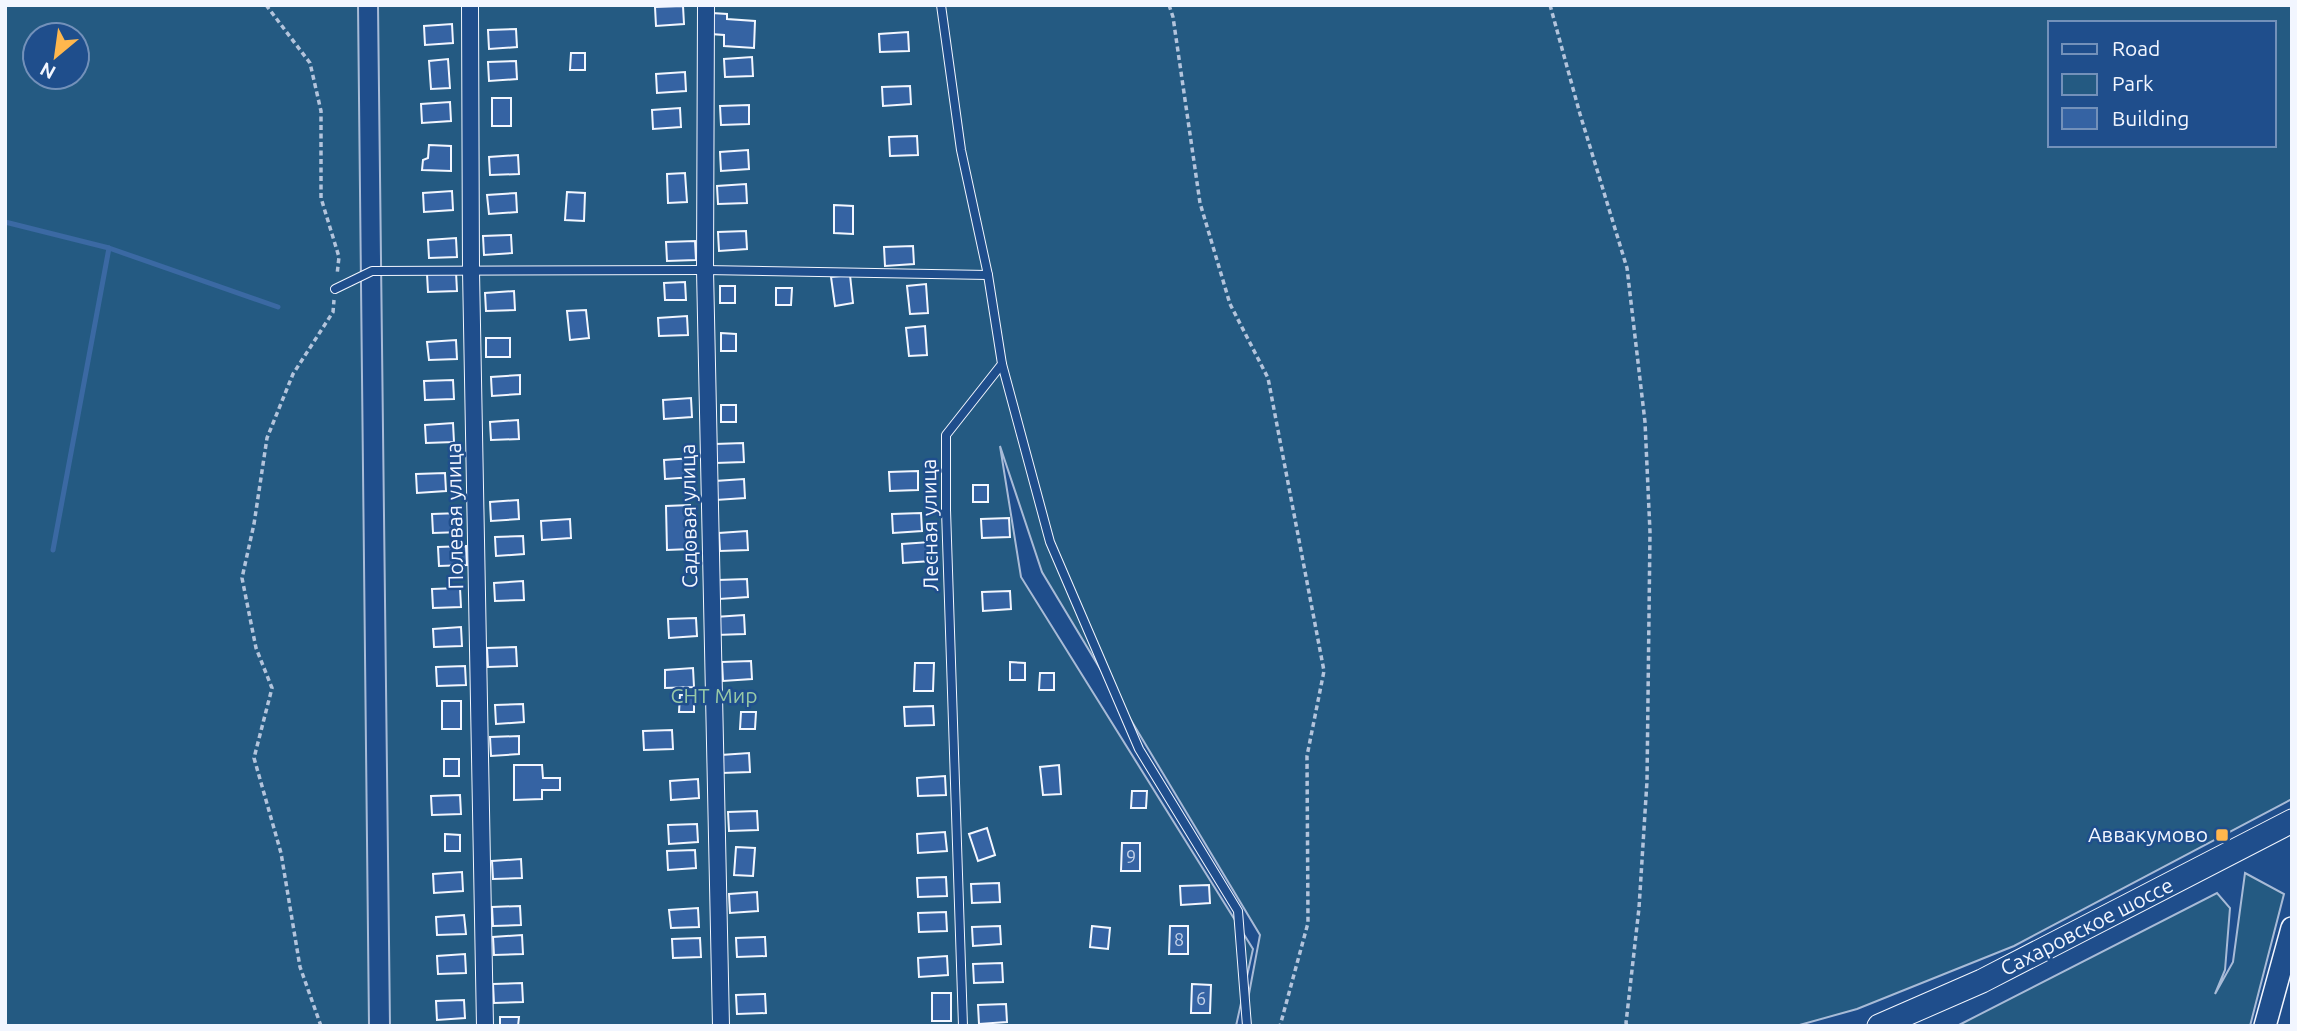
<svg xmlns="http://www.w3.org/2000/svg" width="2297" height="1031" font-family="Ubuntu,sans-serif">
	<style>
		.green { fill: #245a82; stroke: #a8bbd7; stroke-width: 2; fill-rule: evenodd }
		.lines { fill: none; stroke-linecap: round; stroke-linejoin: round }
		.stream { stroke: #3b69a3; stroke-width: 5 }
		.building { fill: #3563a3; stroke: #f2f6ff; stroke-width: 2 }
		.service-casing { stroke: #f2f6ff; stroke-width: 10 }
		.minor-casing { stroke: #f2f6ff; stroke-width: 18 }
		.tertiary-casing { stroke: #f2f6ff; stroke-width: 24 }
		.secondary-casing { stroke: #f2f6ff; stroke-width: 25 }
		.path { stroke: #b3c4dc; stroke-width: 3.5; stroke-dasharray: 5 3.5; stroke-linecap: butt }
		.service { stroke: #1f4e8c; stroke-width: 8 }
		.minor { stroke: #1f4e8c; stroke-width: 16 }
		.tertiary { stroke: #1f4e8c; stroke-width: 21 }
		.secondary { stroke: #1f4e8c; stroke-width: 23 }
		.poi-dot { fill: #ffb74d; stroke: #1f4e8c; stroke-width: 2.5 }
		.labels { text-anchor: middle; stroke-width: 5; stroke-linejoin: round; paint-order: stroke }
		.number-label { font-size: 18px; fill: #c3d1e8 }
		.street-label { font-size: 21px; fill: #f2f6ff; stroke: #1f4e8c }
		.park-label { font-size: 21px; fill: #97c8a6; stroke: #1f4e8c }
		.poi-label { font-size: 21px; fill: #f2f6ff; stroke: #1f4e8c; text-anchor: end }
	</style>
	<rect width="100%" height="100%" fill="#1f4e8c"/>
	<g class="green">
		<path d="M5,5H358L369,1026H5ZM35,35H77V77H35Z"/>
		<path d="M378,5H2292V799L2014,946L1857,1009L1796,1026H1243L1260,935L1042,572L1000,446L1021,577L1253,949L1236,1026H390ZM2050,23H2274V145H2050Z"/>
		<polygon points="2245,873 2284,894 2250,1026 1957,1026 2217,893 2230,908 2225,970 2215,994 2233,962"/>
	</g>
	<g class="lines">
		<g class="stream">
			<polyline points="5,222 109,248 278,307"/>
			<polyline points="53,550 109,248"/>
		</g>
	</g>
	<g class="building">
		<polygon points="683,6 684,24 656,26 655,7"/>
		<polygon points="712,13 727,14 727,19 755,21 754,48 724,46 724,35 711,34"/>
		<polygon points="452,24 453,43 425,45 424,26"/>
		<polygon points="516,29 517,47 489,49 488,30"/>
		<polygon points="908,32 909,51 880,52 879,34"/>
		<polygon points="571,53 585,53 585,70 570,70"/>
		<polygon points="752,57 753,76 725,77 724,59"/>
		<polygon points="448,59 450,88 431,89 429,61"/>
		<polygon points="516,61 517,79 489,81 488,62"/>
		<polygon points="685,72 686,91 657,93 656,74"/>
		<polygon points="910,86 911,104 883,106 882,87"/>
		<rect x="492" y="98" width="19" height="28"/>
		<polygon points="450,102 451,121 422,123 421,104"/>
		<polygon points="749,105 749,124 721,125 720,106"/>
		<polygon points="680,108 681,127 653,129 652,110"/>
		<polygon points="917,136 918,155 890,156 889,137"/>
		<polygon points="429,145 451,146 451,171 422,170 423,160 428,158"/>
		<polygon points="748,150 749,169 721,171 720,152"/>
		<polygon points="518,155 519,174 490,175 489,157"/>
		<polygon points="685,173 687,202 668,203 667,174"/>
		<polygon points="746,184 747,203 718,204 717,186"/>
		<polygon points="452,191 453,210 424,212 423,193"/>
		<polygon points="567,192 585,193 584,221 565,220"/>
		<polygon points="516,193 517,212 489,214 487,195"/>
		<polygon points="834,205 853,206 853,234 834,233"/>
		<polygon points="746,231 747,249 719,251 718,232"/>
		<polygon points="511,235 512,253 484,255 483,236"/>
		<polygon points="456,238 457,257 429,258 428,240"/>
		<polygon points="695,241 696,260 667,261 666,242"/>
		<polygon points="913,246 914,264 885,266 884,247"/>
		<polygon points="456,272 457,291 428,292 427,274"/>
		<polygon points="850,275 853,303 835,306 831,277"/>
		<polygon points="685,282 686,300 665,300 664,283"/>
		<polygon points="926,284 928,313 910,314 907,286"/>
		<rect x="720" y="286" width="15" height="17"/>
		<polygon points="776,288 792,288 791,305 776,305"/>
		<polygon points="514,291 515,310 486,311 485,293"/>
		<polygon points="586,310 589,338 570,340 567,311"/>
		<polygon points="687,316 688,335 659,336 658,318"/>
		<polygon points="925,326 927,355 909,356 906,328"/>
		<polygon points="721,333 736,334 736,351 721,351"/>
		<rect x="486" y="338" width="24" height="19"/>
		<polygon points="456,340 457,359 429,360 427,342"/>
		<polygon points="520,375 520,394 492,396 491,377"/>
		<polygon points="453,380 454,399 425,400 424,381"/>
		<polygon points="691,398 692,417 664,419 663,400"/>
		<rect x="721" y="405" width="15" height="17"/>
		<polygon points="518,420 519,439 491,440 490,422"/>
		<polygon points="453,423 454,442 426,443 425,425"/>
		<polygon points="743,443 744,462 716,463 715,444"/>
		<polygon points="693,458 694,477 665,479 664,460"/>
		<polygon points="918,471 918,490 890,491 889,472"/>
		<polygon points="445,473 446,491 417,493 416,474"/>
		<polygon points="744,479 745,498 716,500 715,481"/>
		<rect x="973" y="485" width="15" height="17"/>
		<polygon points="518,500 519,519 491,521 490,502"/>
		<polygon points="690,505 691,549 667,550 666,506"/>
		<polygon points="461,513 462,532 433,533 432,514"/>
		<polygon points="921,513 922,531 893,533 892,514"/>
		<polygon points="1009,518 1010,537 982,538 981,519"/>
		<polygon points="570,519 571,538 542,540 541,521"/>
		<polygon points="747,531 748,550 720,551 719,533"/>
		<polygon points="523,536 524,554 496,556 495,537"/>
		<polygon points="930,542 931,561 903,563 902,544"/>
		<polygon points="466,546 467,565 439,566 438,547"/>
		<polygon points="747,579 748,597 719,599 718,580"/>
		<polygon points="523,581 524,600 495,601 494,583"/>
		<polygon points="460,588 461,607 433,608 432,589"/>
		<polygon points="1010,591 1011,609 983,611 982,592"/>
		<polygon points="744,615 745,634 716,635 715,617"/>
		<polygon points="696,618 697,636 669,638 668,619"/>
		<polygon points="461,627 462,646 434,647 433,629"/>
		<polygon points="516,647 517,666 488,667 487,648"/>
		<polygon points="751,661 752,679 723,681 722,662"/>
		<polygon points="1010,662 1025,663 1025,680 1010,680"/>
		<polygon points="915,663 934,663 933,691 914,691"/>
		<polygon points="465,666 466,685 437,686 436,667"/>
		<polygon points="693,668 694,687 665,688 665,670"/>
		<polygon points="1040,673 1054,673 1054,690 1039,690"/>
		<polygon points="680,695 694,695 694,712 679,712"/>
		<rect x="442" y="701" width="19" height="28"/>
		<polygon points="523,704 524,722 496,724 495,705"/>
		<polygon points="933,706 934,725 905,726 904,707"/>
		<polygon points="741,712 756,712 755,729 740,729"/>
		<polygon points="672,730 673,749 644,750 643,731"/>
		<polygon points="519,736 519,754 491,756 490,737"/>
		<polygon points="749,753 750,772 722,773 721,755"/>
		<rect x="444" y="759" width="15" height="17"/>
		<polygon points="514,765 542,765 543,778 560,778 560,790 542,790 542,799 514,800"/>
		<polygon points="1059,765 1061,794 1043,795 1040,767"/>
		<polygon points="945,776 946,795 918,796 917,778"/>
		<polygon points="698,779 699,798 671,800 670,781"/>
		<polygon points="1132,791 1147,791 1146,808 1131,808"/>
		<polygon points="460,795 461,814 432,815 431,796"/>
		<polygon points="757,811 758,830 729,831 728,812"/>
		<polygon points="697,824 698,842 669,844 668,825"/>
		<polygon points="987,828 995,855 978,861 969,834"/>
		<polygon points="945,832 947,851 918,853 917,834"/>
		<polygon points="445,834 460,835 460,851 445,851"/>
		<polygon points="1122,843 1140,843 1140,871 1121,871"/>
		<polygon points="736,847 755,848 753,876 734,875"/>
		<polygon points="695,850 696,868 668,870 667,851"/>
		<polygon points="521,859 522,878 493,879 492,861"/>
		<polygon points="462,872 463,891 434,893 433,874"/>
		<polygon points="946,877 947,896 918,897 917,878"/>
		<polygon points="999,883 1000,902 972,903 971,884"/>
		<polygon points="1209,885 1210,903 1181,905 1180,886"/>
		<polygon points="757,892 758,911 730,913 729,894"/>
		<polygon points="520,906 521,925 493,926 492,907"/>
		<polygon points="698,908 699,927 671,928 669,910"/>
		<polygon points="946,912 947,931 919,932 918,913"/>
		<polygon points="464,915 466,934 437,935 436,917"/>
		<polygon points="1000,926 1001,944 973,946 972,927"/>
		<polygon points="1092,926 1110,928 1108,949 1090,947"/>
		<polygon points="1170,926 1188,926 1188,954 1169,954"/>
		<polygon points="522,935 523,954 494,955 493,937"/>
		<polygon points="765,937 766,956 737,957 736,938"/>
		<polygon points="700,938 701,957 673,958 672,939"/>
		<polygon points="465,954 466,973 438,974 437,956"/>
		<polygon points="947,956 948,975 919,977 918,958"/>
		<polygon points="1002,963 1003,982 974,983 973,964"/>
		<polygon points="522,983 523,1002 494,1003 493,984"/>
		<polygon points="1192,984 1211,985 1210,1013 1191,1013"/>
		<rect x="932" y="993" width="19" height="28"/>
		<polygon points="765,994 766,1013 737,1014 736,995"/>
		<polygon points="464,1000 465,1018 437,1020 436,1001"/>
		<polygon points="1006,1004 1007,1022 979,1024 978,1005"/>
		<polygon points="500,1017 519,1017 518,1026 500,1026"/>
	</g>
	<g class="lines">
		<g class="service-casing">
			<g id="service">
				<polyline points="941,5 961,150 988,275 1002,364 946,435 946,510 963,1026"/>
				<polyline points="335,289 372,271 705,270 988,275"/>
				<polyline points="1002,364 1050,542 1139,749 1238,911 1247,1026"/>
			</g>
		</g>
		<g class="minor-casing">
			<g id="minor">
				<polyline points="470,5 471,271 485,1026"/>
				<polyline points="706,5 705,270 721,1026"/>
			</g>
		</g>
		<g class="tertiary-casing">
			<polyline id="tertiary" points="2265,1026 2292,928"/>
		</g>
		<g class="secondary-casing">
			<polyline id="secondary" points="1879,1026 1982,981 2292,821"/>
		</g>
		<g class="path">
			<polyline points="266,5 310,63 321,111 321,198 339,257 337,275"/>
			<polyline points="1169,5 1173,17 1200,203 1230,304 1268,378 1324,671 1307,756 1308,923 1280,1026"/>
			<polyline points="1550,5 1580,114 1627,268 1645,422 1650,532 1647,781 1639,908 1626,1023 1627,1026"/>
			<polyline points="321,1026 300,967 281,853 254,758 272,688 256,648 242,578 254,524 267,438 293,374 333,312 334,300"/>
		</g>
		<use href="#service" class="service"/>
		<use href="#minor" class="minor"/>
		<use href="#tertiary" class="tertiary"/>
		<use href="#secondary" class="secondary"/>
	</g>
	<rect class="poi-dot" x="2215" y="828" width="14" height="14" rx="3.5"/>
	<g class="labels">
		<g class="number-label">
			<text x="1131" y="863">9</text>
			<text x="1179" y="946">8</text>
			<text x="1201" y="1005">6</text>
		</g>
		<g class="street-label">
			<text transform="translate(455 516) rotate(-91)" y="7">Полевая улица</text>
			<text transform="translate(689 516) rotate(-91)" y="7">Садовая улица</text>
			<text transform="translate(930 525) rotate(-91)" y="7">Лесная улица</text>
			<text transform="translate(2087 927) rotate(-27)" y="7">Сахаровское шоссе</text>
		</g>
		<g class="park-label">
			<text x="714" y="703">СНТ Мир</text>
		</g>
		<g class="poi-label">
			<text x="2208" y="842">Аввакумово</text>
		</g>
	</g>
	<rect width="2297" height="1031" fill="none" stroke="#f2f6ff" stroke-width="14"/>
	<rect x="2048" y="21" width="228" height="126" fill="#1f4e8c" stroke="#7391ba" stroke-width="2"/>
	<rect x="2062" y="44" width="35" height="10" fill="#1f4e8c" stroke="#7391ba" stroke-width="2"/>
	<text x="2112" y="56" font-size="21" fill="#f2f6ff">Road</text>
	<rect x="2062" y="74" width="35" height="21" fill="#245a82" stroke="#7391ba" stroke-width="2"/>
	<text x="2112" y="91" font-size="21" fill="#f2f6ff">Park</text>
	<rect x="2062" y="108" width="35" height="21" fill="#3563a3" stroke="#7391ba" stroke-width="2"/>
	<text x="2112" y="126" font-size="21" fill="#f2f6ff">Building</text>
	<g transform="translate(56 56) rotate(209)"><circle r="33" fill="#1f4e8c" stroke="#7391ba" stroke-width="2"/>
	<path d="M0-5L12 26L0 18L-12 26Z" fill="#ffb74d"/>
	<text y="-10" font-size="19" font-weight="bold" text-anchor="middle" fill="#f2f6ff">N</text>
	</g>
</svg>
